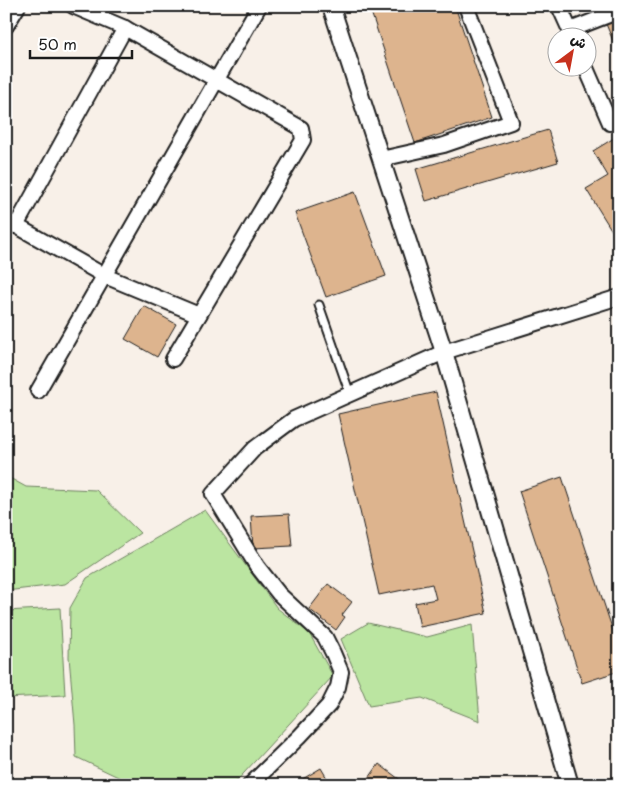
<svg xmlns="http://www.w3.org/2000/svg" width="625" height="791" font-family="'Playpen Sans','Playpen Sans Arabic',sans-serif">
	<style>
		.green { fill: #bbe5a1; stroke: #6c805e }
		.building { fill: #ddb48e; stroke: #1c1c1c }
		.lines { fill: none; stroke-linecap: round; stroke-linejoin: round }
		.service-casing { stroke: #1c1c1c; stroke-width: 11 }
		.minor-casing { stroke: #1c1c1c; stroke-width: 18 }
		.tertiary-casing { stroke: #1c1c1c; stroke-width: 20 }
		.service { stroke: #fff; stroke-width: 7 }
		.minor { stroke: #fff; stroke-width: 14 }
		.tertiary { stroke: #fff; stroke-width: 16 }
	</style>
	<rect width="100%" height="100%" fill="#f8f0e8"/>
	<filter id="ink" filterUnits="userSpaceOnUse"><feTurbulence type="fractalNoise" baseFrequency=".02" numOctaves="2"/><feDisplacementMap in="SourceGraphic" scale="10" xChannelSelector="R" yChannelSelector="G"/><feConvolveMatrix kernelMatrix="1 2 1 2 8 2 1 2 1" color-interpolation-filters="sRGB"/></filter>
	<g filter="url(#ink)">
		<g class="green">
			<polygon points="6,476 26,487 96,490 140,533 65,584 6,591"/>
			<polygon points="205,510 277,608 309,633 333,676 233,785 135,785 76,757 75,725 69,657 70,608 87,578"/>
			<polygon points="60,608 65,695 6,698 6,611"/>
			<polygon points="368,623 427,637 472,625 480,721 422,698 369,706 341,639"/>
		</g>
		<g class="building">
			<polygon points="369,6 455,6 492,117 415,143"/>
			<polygon points="590,6 605,6 593,12"/>
			<polygon points="619,19 619,47 616,48 606,24"/>
			<polygon points="548,130 558,162 426,201 416,169"/>
			<polygon points="619,135 619,242 586,189 608,176 593,151"/>
			<polygon points="355,192 386,276 326,297 295,213"/>
			<polygon points="144,306 176,324 157,357 125,339"/>
			<polygon points="436,392 486,613 420,627 415,603 436,599 432,584 379,595 338,414"/>
			<polygon points="562,477 619,649 619,671 582,683 519,491"/>
			<polygon points="289,514 292,546 253,548 251,516"/>
			<polygon points="328,584 352,602 342,615 345,617 336,630 309,609"/>
			<polygon points="379,764 407,785 364,785"/>
			<polygon points="321,768 331,785 304,785 301,780"/>
		</g>
		<g class="lines">
			<g class="service-casing">
				<polyline id="service" points="319,305 350,394"/>
			</g>
			<g class="minor-casing">
				<g id="minor">
					<polyline points="73,6 125,28 301,128 303,140 173,359"/>
					<polyline points="559,6 573,37"/>
					<polyline points="6,26 18,6"/>
					<polyline points="570,30 619,11"/>
					<polyline points="586,68 610,123 619,120"/>
					<polyline points="381,159 444,145 511,122 466,6"/>
					<polyline points="6,220 105,276 199,315"/>
					<polyline points="16,226 125,28"/>
					<polyline points="38,391 259,6"/>
					<polyline points="250,785 300,736 329,705 338,687 341,672 333,653 325,637 279,594 257,566 213,494 255,448 294,419 444,352 619,297"/>
				</g>
			</g>
			<g class="tertiary-casing">
				<polyline id="tertiary" points="331,6 444,352 570,785"/>
			</g>
			<use href="#service" class="service"/>
			<use href="#minor" class="minor"/>
			<use href="#tertiary" class="tertiary"/>
		</g>
	</g>
	<rect width="625" height="791" fill="none" stroke="#fff" stroke-width="25"/>
	<rect x="12" y="12" width="600" height="766" fill="none" stroke="#1c1c1c" stroke-width="2" filter="url(#ink)"/>
	<g transform="translate(572 52) rotate(32)"><circle r="24" fill="#ffffff" stroke="#a4a4a4"/>
	<path d="M0-4L9 19L0 12L-9 19Z" fill="#c8321e"/>
	<text y="-8" font-size="14" font-weight="bold" text-anchor="middle" fill="#1c1c1c">ش</text>
	</g>
	<path d="M30 50v8h102v-8" fill="none" stroke="#1c1c1c" stroke-width="2.5"/>
	<text x="38" y="50" font-size="15" fill="#1c1c1c" stroke="#ffffff" stroke-width="4" paint-order="stroke">50 m</text>
</svg>
